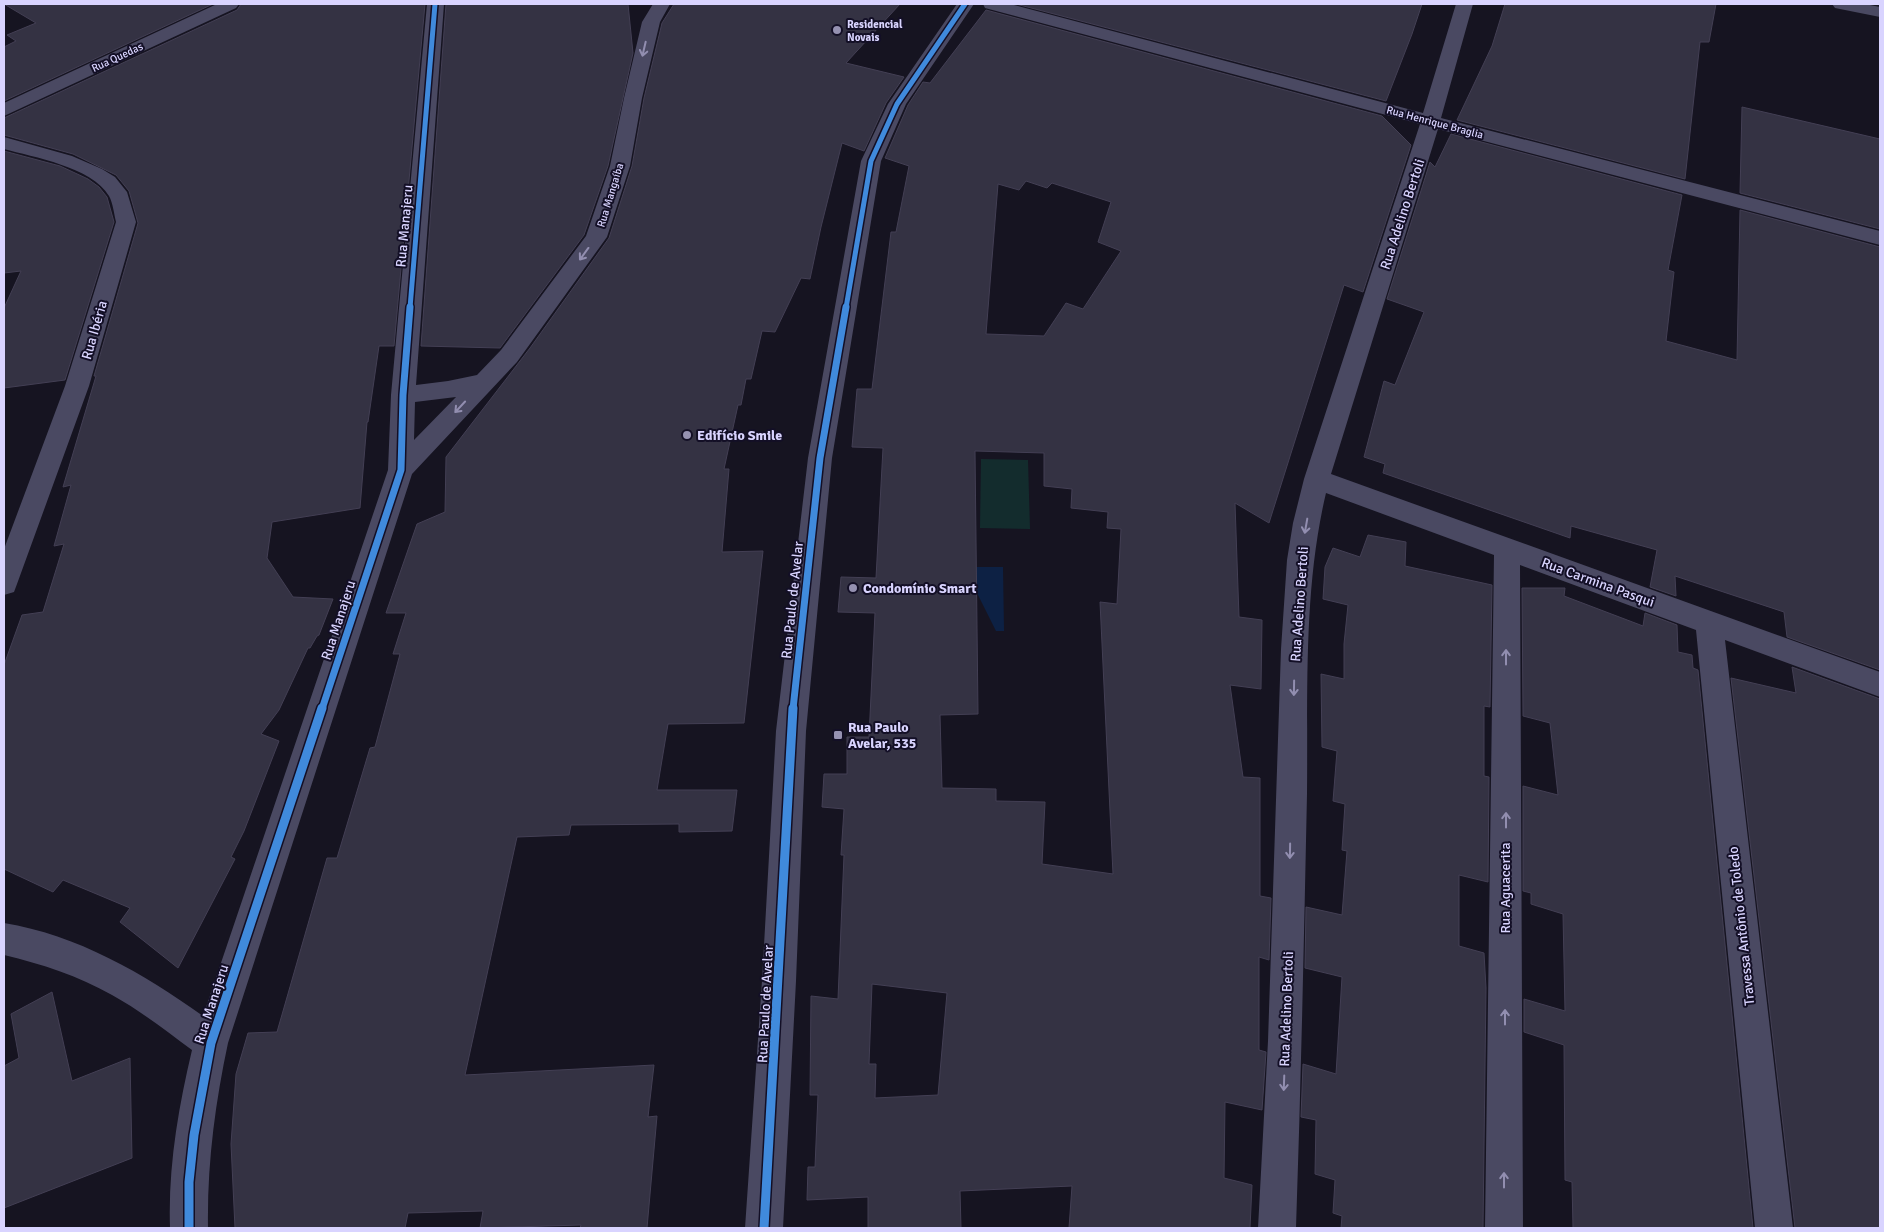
<svg xmlns="http://www.w3.org/2000/svg" width="1884" height="1232" font-family="Signika,sans-serif">
	<style>
		.green { fill: #132c2d }
		.water { fill: #0d2144 }
		.building { fill: #343243; stroke: #433f54; fill-rule: evenodd }
		.lines { fill: none; stroke-linecap: round; stroke-linejoin: round }
		.minor { fill: #4a4962; fill-rule: evenodd }
		.tertiary { fill: #4a4962; fill-rule: evenodd }
		.cycleway-far2-casing { stroke: #130f26; stroke-width: 8 }
		.cycleway-far1-casing { stroke: #130f26; stroke-width: 10 }
		.cycleway-casing { stroke: #130f26; stroke-width: 12 }
		.cycleway-far2 { stroke: #408adc; stroke-width: 5 }
		.cycleway-far1 { stroke: #408adc; stroke-width: 7 }
		.cycleway { stroke: #408adc; stroke-width: 9 }
		.oneway { stroke: #928eb0 }
		.poi-dot { fill: #9591b1; stroke: #130f26; stroke-width: 2 }
		.labels { text-anchor: middle; stroke-width: 4; stroke-linejoin: round; paint-order: stroke }
		.far-poi-label { font-size: 11px; font-weight: bold; fill: #d9d4ff; stroke: #130f26; text-anchor: start }
		.far-street-label { font-size: 11px; fill: #d9d4ff; stroke: #130f26 }
		.street-label { font-size: 14px; fill: #d9d4ff; stroke: #130f26 }
		.poi-label { font-size: 14px; font-weight: bold; fill: #d9d4ff; stroke: #130f26; text-anchor: start }
	</style>
	<rect width="100%" height="100%" fill="#161421"/>
	<polygon class="green" points="981,459 1028,460 1030,529 980,528"/>
	<polygon class="water" points="976,567 1003,567 1004,631 996,631 975,589"/>
	<g class="building">
		<polygon points="4,4 213,4 4,101 4,47 16,41 7,35 36,23"/>
		<polygon points="241,4 425,4 394,346 379,346 368,422 367,422 360,508 272,522 267,558 293,597 333,599 319,635 317,636 310,648 308,648 279,710 261,734 279,741 244,831 231,857 235,859 178,968 120,922 130,908 63,880 53,892 4,869 4,665 22,615 43,612 64,544 54,546 71,485 63,487 96,376 94,376 138,223 129,191 116,175 73,154 4,135 4,118 237,10"/>
		<polygon points="446,4 628,4 633,53 608,166 584,235 500,348 421,346"/>
		<polygon points="674,4 900,4 846,63 904,77 886,103 864,151 842,143 821,227 810,279 801,278 775,332 762,331 751,379 746,379 741,405 738,405 724,469 729,469 722,552 763,551 744,723 668,724 657,790 737,790 732,831 679,832 679,824 571,825 569,835 517,837 465,1075 654,1065 648,1117 657,1116 647,1228 580,1228 581,1225 480,1228 483,1211 408,1213 405,1228 235,1228 231,1144 236,1074 248,1033 277,1032 327,858 337,858 370,748 375,747 400,654 393,654 406,613 386,613 417,524 445,512 446,457 530,348 609,238 632,166 644,98 662,23"/>
		<polygon points="1016,4 1422,4 1412,34 1386,101"/>
		<polygon points="1505,4 1716,4 1709,42 1700,42 1685,179 1457,120 1492,46"/>
		<path d="M986,10L1382,116L1411,145L1363,292L1344,285L1269,523L1235,503L1239,617L1262,620L1261,689L1230,685L1243,777L1260,778V896L1271,898L1269,960L1259,957V1050L1266,1052L1262,1110L1225,1102L1224,1178L1252,1185L1250,1228H1069L1072,1186L960,1191L961,1228H868V1197L807,1200L808,1167H815L818,1095H810L811,996L838,999L844,855H841L844,809L822,807L824,774H847V737H869L875,613L838,612L841,577L876,578L883,448L852,447L857,389H872L891,232H896L909,166L885,158L908,105L923,82L930,83ZM1026,181L1047,188L1052,183L1111,202L1098,242L1121,251L1083,309L1066,303L1044,336L986,334L998,184L1019,190ZM975,451L1044,453V486L1072,489L1071,508L1108,512L1107,528L1121,529L1117,604L1100,602L1113,874L1042,864L1045,802L996,801V789L942,788L940,715L978,714ZM872,984L947,993L938,1095L875,1098L876,1064H869Z"/>
		<polygon points="1742,107 1880,139 1880,229 1740,193"/>
		<polygon points="1451,134 1682,195 1668,270 1674,272 1666,341 1737,360 1740,210 1880,247 1880,670 1787,637 1784,612 1675,576 1676,596 1650,587 1657,550 1571,526 1570,538 1383,473 1385,464 1364,457 1384,381 1395,385 1424,312 1387,299 1430,162 1435,167"/>
		<polygon points="4,151 60,166 88,179 99,187 107,197 114,222 65,380 4,388 4,308 21,271 4,273"/>
		<polygon points="1368,535 1406,542 1405,566 1492,585 1490,707 1484,706 1484,776 1489,777 1488,882 1459,875 1459,946 1484,953 1486,988 1483,1228 1341,1228 1342,1216 1333,1213 1335,1180 1315,1174 1316,1120 1301,1117 1303,1064 1336,1074 1342,977 1305,968 1306,907 1342,915 1347,851 1342,850 1345,804 1333,801 1337,751 1322,747 1321,674 1344,679 1344,644 1348,605 1323,599 1325,567 1333,548 1360,557"/>
		<polygon points="1522,588 1565,588 1564,596 1643,626 1645,613 1677,625 1678,652 1692,655 1693,668 1698,670 1753,1228 1573,1228 1572,1182 1565,1180 1564,1045 1524,1032 1524,999 1565,1011 1563,914 1531,904 1531,893 1523,891 1523,786 1558,795 1550,723 1523,716"/>
		<polygon points="1792,667 1880,699 1880,1228 1795,1228 1731,678 1796,693"/>
		<polygon points="52,992 72,1081 130,1058 132,1158 4,1208 4,1066 19,1058 11,1014"/>
	</g>
	<g class="lines">
		<g class="minor">
			<polygon points="217,4 239,4 236,8 4,116 4,103"/>
			<path d="M427,4H444L416,385L448,381L477,375L501,350L586,236L610,166L624,98L642,22L653,4H670L660,22L642,98L630,166L607,237L517,362L412,474L228,1043C215,1104 207,1165 208,1228H170C168,1168 178,1109 192,1050C166,1031 141,1011 112,995C78,976 42,964 4,955V923C77,935 143,973 203,1016L388,470L391,395ZM456,397L414,440L415,402Z"/>
			<path d="M983,4H1010L1423,113L1456,4H1473L1441,118L1880,231V245L1438,129L1331,474L1880,672V697L1725,640L1793,1228H1755L1696,630L1520,565L1523,1228H1485L1494,555L1326,493C1303,590 1308,694 1307,794C1304,938 1301,1083 1296,1228H1258L1268,1041L1281,649L1287,560L1293,523L1304,479L1420,124L985,8Z"/>
			<polygon points="1832,4 1865,4 1880,7 1880,17 1835,8"/>
			<path d="M4,137L72,156L102,169L115,177L127,192L136,222L89,386L17,584L14,592L4,595V549L65,386L116,222C114,214 113,203 109,196C92,167 33,157 4,149Z"/>
		</g>
		<polygon class="tertiary" points="957,4 974,4 906,104 881,161 832,458 806,731 796,981 783,1228 745,1228 762,981 776,731 808,458 861,161 888,104"/>
		<g class="cycleway-far2-casing">
			<g id="cycleway-far2">
				<polyline points="410,308 435,4"/>
				<polyline points="846,308 871,161 897,104 965,4"/>
			</g>
		</g>
		<g class="cycleway-far1-casing">
			<g id="cycleway-far1">
				<polyline points="322,709 401,470 403,395 410,307"/>
				<polyline points="793,709 820,458 846,307"/>
			</g>
		</g>
		<g class="cycleway-casing">
			<g id="cycleway">
				<polyline points="189,1228 189,1182 194,1135 211,1043 322,708"/>
				<polyline points="764,1228 793,708"/>
			</g>
		</g>
		<use href="#cycleway-far2" class="cycleway-far2"/>
		<use href="#cycleway-far1" class="cycleway-far1"/>
		<use href="#cycleway" class="cycleway"/>
	</g>
	<defs><path id="oneway-shaft" d="M-6 0H5M1.5-3L5.5 0L1.5 3" fill="none" stroke-width="1.6" stroke-linecap="round" stroke-linejoin="round" transform="scale(1.25)"/></defs>
	<g class="oneway">
		<use href="#oneway-shaft" transform="translate(644 49) rotate(103)"/>
		<use href="#oneway-shaft" transform="translate(584 254) rotate(126)"/>
		<use href="#oneway-shaft" transform="translate(460 407) rotate(133)"/>
		<use href="#oneway-shaft" transform="translate(1306 526) rotate(100)"/>
		<use href="#oneway-shaft" transform="translate(1506 657) rotate(-90)"/>
		<use href="#oneway-shaft" transform="translate(1294 688) rotate(91)"/>
		<use href="#oneway-shaft" transform="translate(1506 820) rotate(-90)"/>
		<use href="#oneway-shaft" transform="translate(1290 851) rotate(91)"/>
		<use href="#oneway-shaft" transform="translate(1505 1017) rotate(-90)"/>
		<use href="#oneway-shaft" transform="translate(1284 1083) rotate(92)"/>
		<use href="#oneway-shaft" transform="translate(1504 1180) rotate(-90)"/>
	</g>
	<g class="poi-dot">
		<circle cx="837" cy="30" r="5"/>
		<circle cx="687" cy="435" r="5"/>
		<circle cx="853" cy="588" r="5"/>
		<rect x="833" y="730" width="10" height="10" rx="2.5"/>
	</g>
	<g class="labels">
		<g class="far-poi-label">
			<text x="847" y="28">Residencial<tspan x="847" dy="13">Novais</tspan></text>
		</g>
		<g class="far-street-label">
			<text transform="translate(117 57) rotate(-25)" y="4">Rua Quedas</text>
			<text transform="translate(1435 122) rotate(15)" y="4">Rua Henrique Braglia</text>
			<text transform="translate(610 195) rotate(-73)" y="4">Rua Mangaíba</text>
		</g>
		<g class="street-label">
			<text transform="translate(1402 214) rotate(-72)" y="5">Rua Adelino Bertoli</text>
			<text transform="translate(404 226) rotate(-85)" y="5">Rua Manajeru</text>
			<text transform="translate(94 330) rotate(-74)" y="5">Rua Ibéria</text>
			<text transform="translate(1598 582) rotate(20)" y="5">Rua Carmina Pasqui</text>
			<text transform="translate(792 600) rotate(-84)" y="5">Rua Paulo de Avelar</text>
			<text transform="translate(1299 604) rotate(-86)" y="5">Rua Adelino Bertoli</text>
			<text transform="translate(338 620) rotate(-72)" y="5">Rua Manajeru</text>
			<text transform="translate(1505 888) rotate(-90)" y="5">Rua Aguacerita</text>
			<text transform="translate(1741 926) rotate(-96)" y="5">Travessa Antônio de Toledo</text>
			<text transform="translate(211 1004) rotate(-72)" y="5">Rua Manajeru</text>
			<text transform="translate(765 1004) rotate(-87)" y="5">Rua Paulo de Avelar</text>
			<text transform="translate(1286 1009) rotate(-88)" y="5">Rua Adelino Bertoli</text>
		</g>
		<g class="poi-label">
			<text x="697" y="440">Edifício Smile</text>
			<text x="863" y="593">Condomínio Smart</text>
			<text x="848" y="732">Rua Paulo<tspan x="848" dy="16">Avelar, 535</tspan></text>
		</g>
	</g>
	<rect width="1884" height="1232" fill="none" stroke="#d9d4ff" stroke-width="10"/>
</svg>
